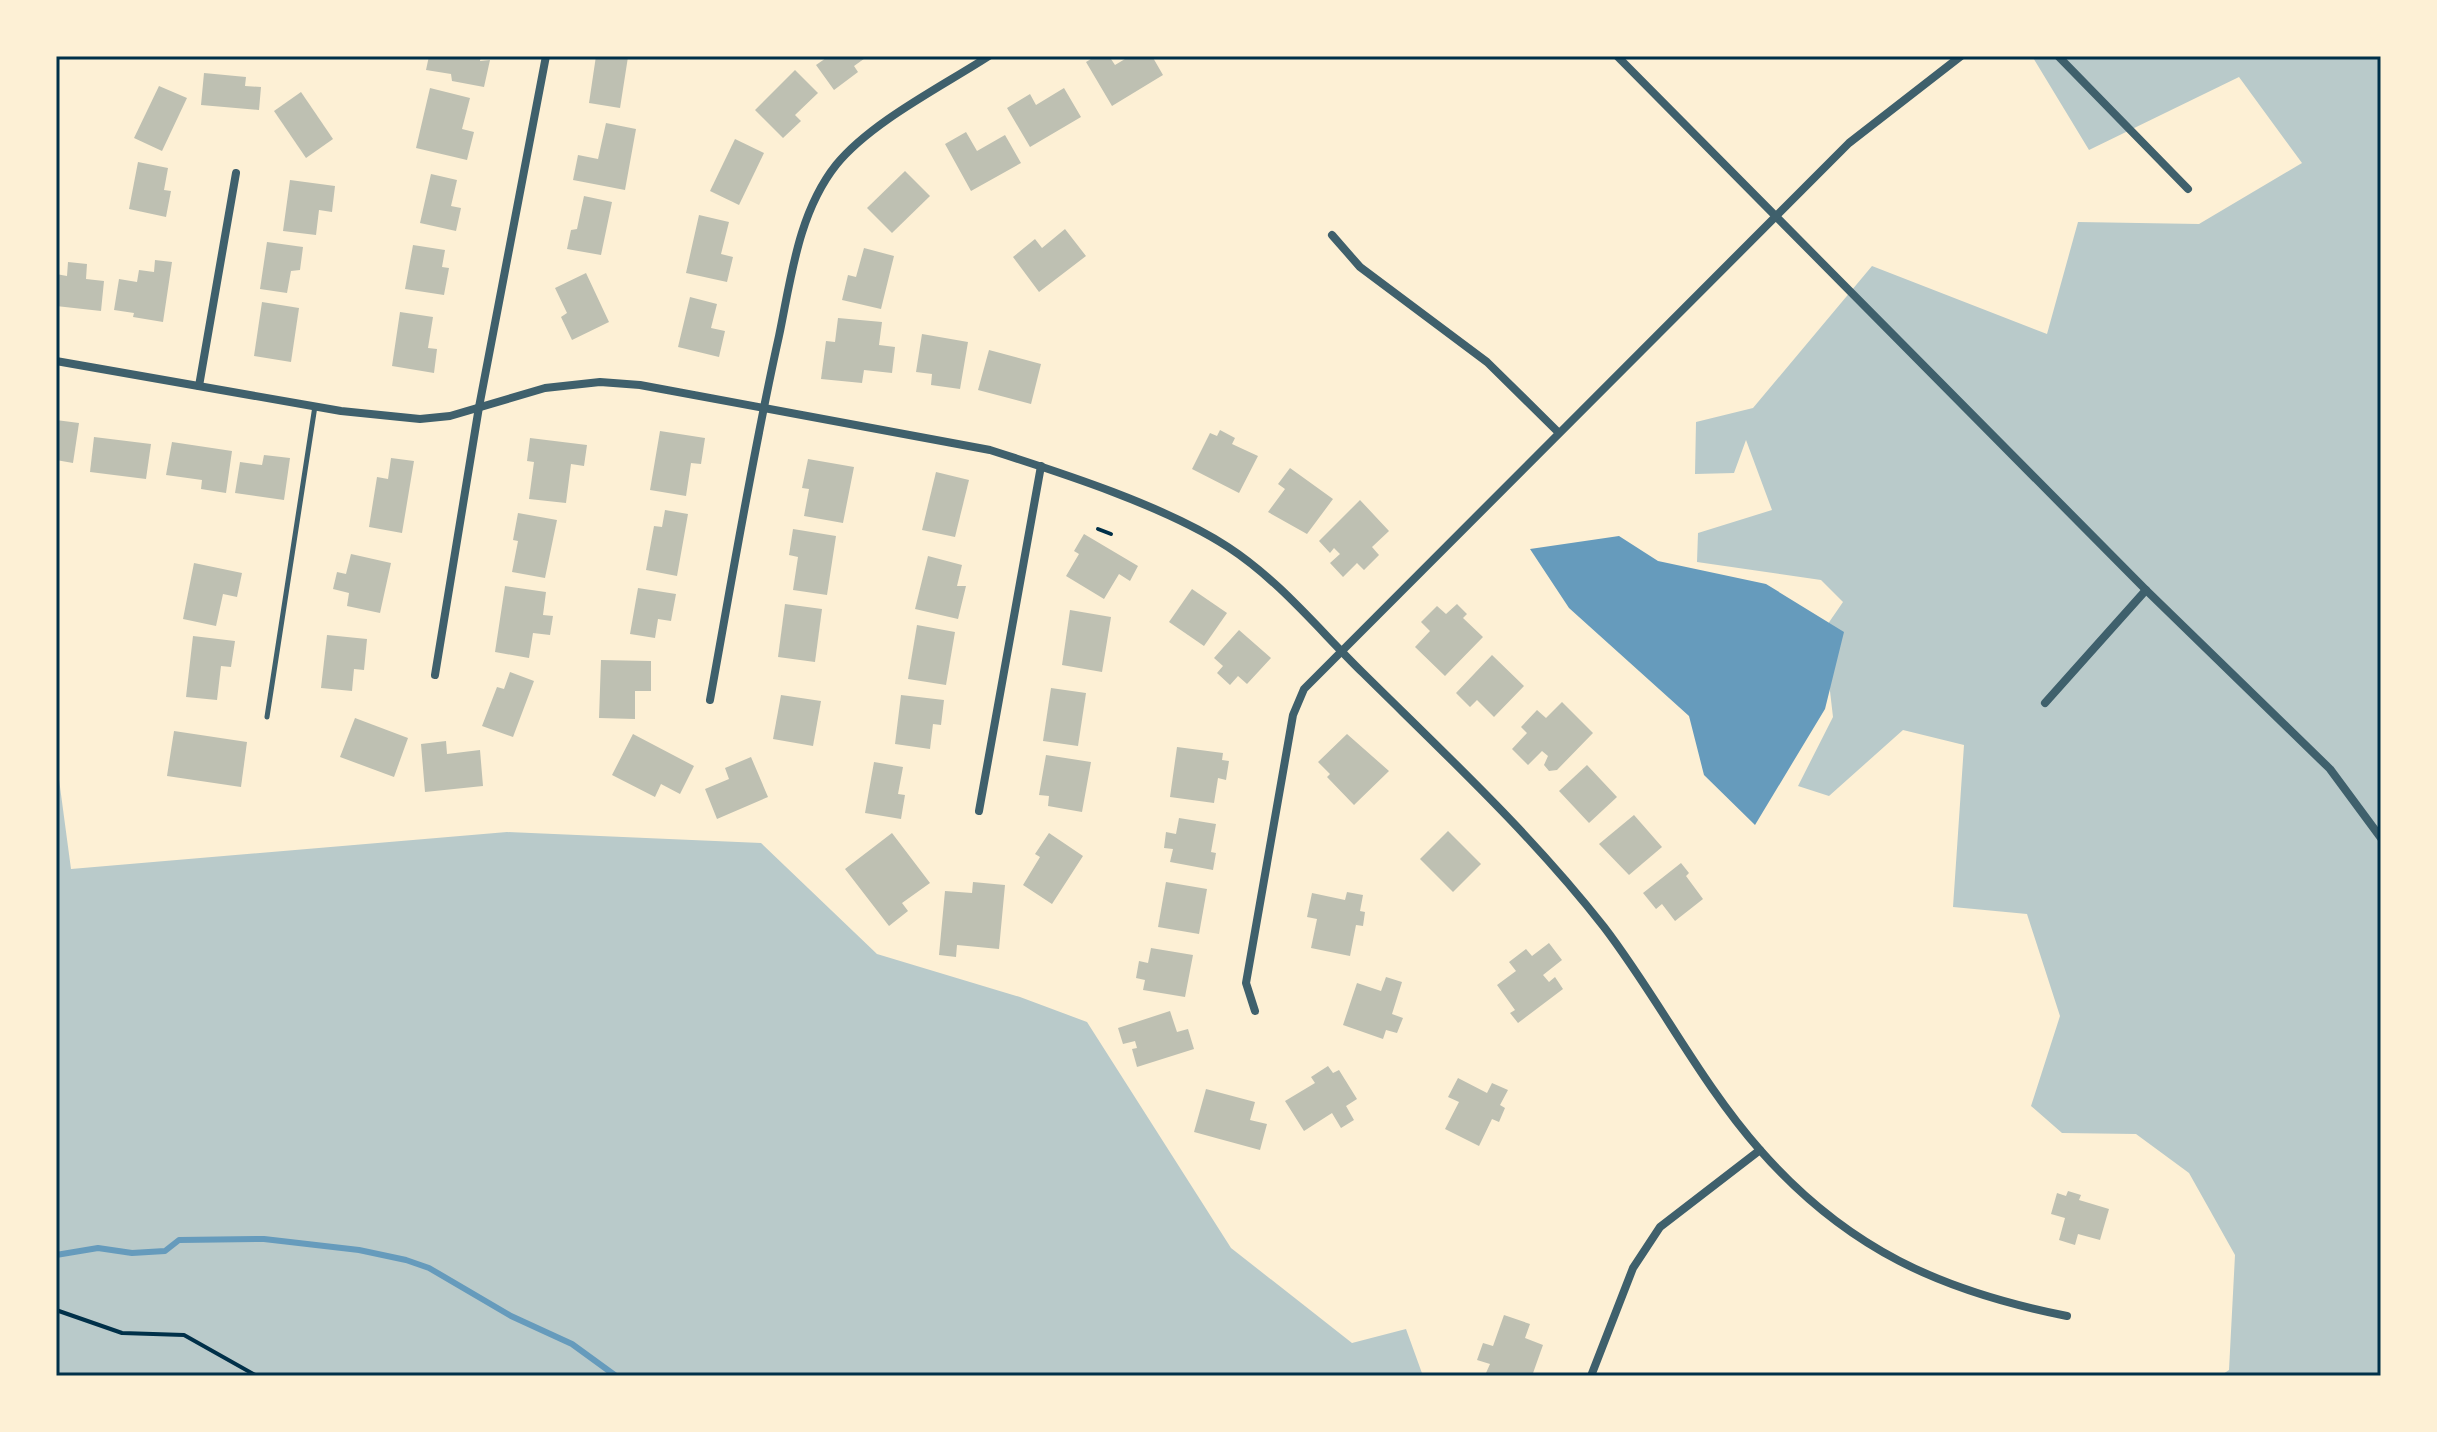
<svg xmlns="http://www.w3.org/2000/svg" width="2437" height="1432" font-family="'Sofia Sans Condensed',sans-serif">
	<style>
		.green { fill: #b9caca }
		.water { fill: #669bbc }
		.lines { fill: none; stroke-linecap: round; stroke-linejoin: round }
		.stream { stroke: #669bbc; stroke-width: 6 }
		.building { fill: #bec0b2 }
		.path { stroke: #003049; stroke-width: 4 }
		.service { stroke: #3f606c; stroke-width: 5 }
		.minor { stroke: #3f606c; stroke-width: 8 }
		.neatline { fill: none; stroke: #003049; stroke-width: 3 }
	</style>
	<rect width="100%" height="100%" fill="#fdf0d5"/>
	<g class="green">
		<polygon points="2032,56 2381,56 2381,1376 2220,1376 2229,1370 2235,1255 2189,1173 2136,1134 2062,1133 2031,1106 2060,1016 2027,914 1953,907 1964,745 1903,730 1829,796 1798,786 1833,717 1823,631 1843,602 1821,580 1697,562 1698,533 1772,510 1746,440 1734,473 1695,474 1696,422 1753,408 1872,266 2047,334 2078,222 2199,224 2302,163 2239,77 2089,150"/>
		<polygon points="56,757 71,869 507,832 761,843 877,954 1020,997 1087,1022 1231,1248 1352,1343 1406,1329 1423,1376 56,1376"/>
	</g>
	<polygon class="water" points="1619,536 1658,561 1766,584 1844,632 1825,709 1755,825 1704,775 1689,716 1569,608 1530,549"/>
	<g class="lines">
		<polyline class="stream" points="56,1255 98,1248 132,1253 165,1251 179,1240 264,1239 359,1250 406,1260 429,1268 511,1316 572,1344 616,1376"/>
	</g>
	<g class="building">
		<polygon points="429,56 481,56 480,61 490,60 484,87 452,81 451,74 426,70"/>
		<polygon points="596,56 628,57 620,108 589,103"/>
		<polygon points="829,56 868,56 854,66 858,72 834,90 816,65"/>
		<polygon points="1096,56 1109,56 1115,65 1130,56 1152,56 1163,75 1112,106 1086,62"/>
		<polygon points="795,70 818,93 795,115 801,121 783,138 755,110"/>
		<polygon points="204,73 246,77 245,86 261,87 259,110 201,105"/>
		<polygon points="159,86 187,98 162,151 134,138"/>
		<polygon points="430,88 470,98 462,129 474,132 467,160 416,148"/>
		<polygon points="1064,88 1081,117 1030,147 1007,108 1030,94 1036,105"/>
		<polygon points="301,92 333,139 306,158 274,111"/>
		<polygon points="606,123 636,129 625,190 573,180 578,155 598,159"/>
		<polygon points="966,132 977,151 1005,135 1021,163 971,191 945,144"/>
		<polygon points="735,139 764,153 739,205 710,191"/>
		<polygon points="138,162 168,168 164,190 171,191 166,217 129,209"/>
		<polygon points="905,171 930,196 892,233 867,208"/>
		<polygon points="431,174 457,180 451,206 461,208 456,231 420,223"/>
		<polygon points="290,180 335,186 332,212 319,210 316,235 283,231"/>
		<polygon points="584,196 612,202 601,255 567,249 571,230 577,229"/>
		<polygon points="699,215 729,222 721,254 733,257 727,282 686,273"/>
		<polygon points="1065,229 1086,256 1039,292 1013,257 1035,239 1042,248"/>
		<polygon points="267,242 303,247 300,270 291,271 287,293 260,289"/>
		<polygon points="413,245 445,250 442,267 449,268 444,295 405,289"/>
		<polygon points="864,248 894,256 881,309 842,300 848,275 856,277"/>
		<polygon points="155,260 172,262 163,322 133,317 134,313 114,310 119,279 137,282 139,270 154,272"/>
		<polygon points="68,262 87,264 86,279 104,281 101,311 56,306 56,274 67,276"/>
		<polygon points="586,273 609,322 572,340 561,317 567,313 555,288"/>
		<polygon points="690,297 717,304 711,328 725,331 719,357 678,347"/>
		<polygon points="262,302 299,308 291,362 254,356"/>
		<polygon points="400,312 433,317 428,348 437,349 434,373 392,366"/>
		<polygon points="838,318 882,322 879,345 895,347 892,373 864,370 862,383 821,379 826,341 835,342"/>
		<polygon points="922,334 968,342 960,389 931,385 932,374 916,372"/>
		<polygon points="989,350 1041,364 1031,404 978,390"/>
		<polygon points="56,420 79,423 73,463 56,460"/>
		<polygon points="1220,430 1235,438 1232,444 1258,456 1239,493 1192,469 1210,433 1217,436"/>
		<polygon points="660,431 705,438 701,464 691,463 686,496 650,490"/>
		<polygon points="94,437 151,444 146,479 90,472"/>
		<polygon points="530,438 587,445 584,466 571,464 566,503 529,499 534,462 527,461"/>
		<polygon points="172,442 232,451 226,493 201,489 202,480 166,475"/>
		<polygon points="264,455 290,458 284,500 235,493 240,462 262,465"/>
		<polygon points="391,458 414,461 402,533 369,527 377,477 388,479"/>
		<polygon points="808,459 854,467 843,523 804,516 809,489 802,488"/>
		<polygon points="1290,468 1333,499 1307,534 1268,512 1285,489 1278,484"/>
		<polygon points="936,472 969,480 955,537 922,530"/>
		<polygon points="1360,500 1389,531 1372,547 1379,555 1364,570 1357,563 1343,577 1330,563 1340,554 1334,548 1330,553 1319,541"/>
		<polygon points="665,510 688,514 677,576 646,570 654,526 662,527"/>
		<polygon points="518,513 557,520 545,578 512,572 518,541 513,540"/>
		<polygon points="793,529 836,536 827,595 793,590 798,557 789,555"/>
		<polygon points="1084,534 1138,566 1130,581 1119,574 1104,599 1066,576 1079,554 1074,551"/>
		<polygon points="351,554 391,563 380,613 347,606 349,593 333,589 337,572 346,574"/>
		<polygon points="928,556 962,565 957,586 966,586 958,619 915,609"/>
		<polygon points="194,563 242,573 237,597 223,594 216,626 183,619"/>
		<polygon points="505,586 546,592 543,615 553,616 550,635 533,633 529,658 495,652"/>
		<polygon points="638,588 676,594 671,621 658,619 655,638 630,634"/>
		<polygon points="1192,589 1227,613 1204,646 1169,622"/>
		<polygon points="785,604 822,609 815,662 778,657"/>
		<polygon points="1457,604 1467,614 1463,618 1483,637 1445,676 1415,647 1430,631 1421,622 1437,606 1446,614"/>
		<polygon points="1070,610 1111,617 1102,672 1062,665"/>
		<polygon points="917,625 955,632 946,685 908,679"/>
		<polygon points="1239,630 1271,658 1247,684 1238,676 1230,685 1217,673 1223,666 1214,658"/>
		<polygon points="327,635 367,639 364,670 354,669 352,691 321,688"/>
		<polygon points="193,636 235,641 231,667 221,666 217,700 186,697"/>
		<polygon points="1492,655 1524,686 1494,717 1477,700 1470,707 1456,693"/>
		<polygon points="601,660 651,661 651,691 635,691 635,719 599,718"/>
		<polygon points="510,672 534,681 513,737 482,726 497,687 504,689"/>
		<polygon points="1051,688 1086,693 1078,746 1043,741"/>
		<polygon points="781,695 821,701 813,746 773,739"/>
		<polygon points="901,695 944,700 941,725 933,724 930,749 895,744"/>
		<polygon points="1562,702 1593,733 1557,770 1549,771 1544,765 1548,756 1542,751 1528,765 1512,749 1527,733 1521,727 1537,710 1546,718"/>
		<polygon points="355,718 408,738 394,777 340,757"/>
		<polygon points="174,731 247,742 241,787 167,776"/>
		<polygon points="633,734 694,766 680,794 661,784 655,797 612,775"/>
		<polygon points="1347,734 1389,771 1354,805 1327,777 1330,774 1318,762"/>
		<polygon points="446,741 447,754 480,750 483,786 425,792 421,744"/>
		<polygon points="1177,747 1223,753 1222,760 1229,761 1226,780 1218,778 1214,803 1170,797"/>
		<polygon points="1046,755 1091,762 1082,812 1048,806 1049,796 1039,795"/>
		<polygon points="751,757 768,797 717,819 705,789 729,779 725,768"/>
		<polygon points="874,762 903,767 898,794 905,795 901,819 865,813"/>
		<polygon points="1587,765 1617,797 1589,823 1559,791"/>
		<polygon points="1634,815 1662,847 1629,875 1599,844"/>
		<polygon points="1179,818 1216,824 1211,852 1216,853 1213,870 1170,862 1173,849 1164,848 1166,832 1176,834"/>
		<polygon points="1448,831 1481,864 1453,892 1420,859"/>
		<polygon points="892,833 930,883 902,903 908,911 889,926 845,869"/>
		<polygon points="1049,833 1083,856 1052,904 1023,885 1040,857 1035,854"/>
		<polygon points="1681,863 1689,873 1686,876 1703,899 1675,921 1662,904 1656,909 1643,893"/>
		<polygon points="973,882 1005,885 999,949 957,945 956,957 939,955 945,891 972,893"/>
		<polygon points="1166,882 1207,889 1199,934 1158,927"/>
		<polygon points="1347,892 1363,895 1360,911 1365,912 1363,926 1356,925 1350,956 1311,948 1317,919 1307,917 1312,893 1345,900"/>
		<polygon points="1549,943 1562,960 1543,975 1549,982 1555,977 1563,989 1518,1023 1510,1013 1515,1010 1497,985 1516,971 1509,962 1526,949 1532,956"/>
		<polygon points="1151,948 1193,955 1185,997 1143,990 1145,980 1136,978 1139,961 1148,963"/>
		<polygon points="1386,977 1402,982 1392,1014 1403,1018 1397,1033 1386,1030 1383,1039 1343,1025 1357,983 1381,991"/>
		<polygon points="1170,1011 1177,1032 1188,1029 1194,1049 1137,1067 1132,1049 1137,1048 1135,1041 1123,1044 1118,1028"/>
		<polygon points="1328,1066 1333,1073 1339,1070 1357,1099 1346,1106 1354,1120 1341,1128 1332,1113 1304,1131 1285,1101 1315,1083 1311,1077"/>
		<polygon points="1458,1078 1487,1093 1492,1083 1508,1090 1500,1105 1505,1108 1499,1122 1492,1119 1479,1146 1445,1129 1459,1102 1448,1097"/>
		<polygon points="1206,1089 1255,1102 1250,1120 1267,1124 1260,1150 1194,1132"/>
		<polygon points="2068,1191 2081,1195 2079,1200 2109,1209 2100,1240 2078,1234 2075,1245 2059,1240 2065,1218 2051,1214 2057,1193 2066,1196"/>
		<polygon points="1504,1315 1530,1324 1525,1338 1543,1345 1532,1376 1494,1376 1486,1373 1490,1364 1477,1360 1483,1343 1493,1346"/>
	</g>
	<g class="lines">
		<g class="path">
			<polyline points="1098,529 1111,534"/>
			<polyline points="56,1310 122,1333 184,1335 257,1376"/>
		</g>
		<polyline class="service" points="267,717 315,406"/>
		<g class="minor">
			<polyline points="1617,56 2146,590 2330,769 2381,838"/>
			<polyline points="2058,56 2188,189"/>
			<polyline points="1332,235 1360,267 1487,362 1558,432"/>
			<path d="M56,361L341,411L420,419L450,416L545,388L600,382L640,385L990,450C1062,473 1165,506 1228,547C1280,581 1319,630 1363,673C1446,755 1532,835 1604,927C1659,999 1700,1082 1760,1150C1847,1249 1941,1291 2067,1316"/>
			<polyline points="199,386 236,173"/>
			<polyline points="435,675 479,407 546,56"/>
			<path d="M710,700C732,579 752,457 779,336C791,279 798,213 836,165C871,122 941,87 989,56"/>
			<polyline points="2045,703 2146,590"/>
			<polyline points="979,811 1041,466"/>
			<polyline points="1255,1011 1246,983 1293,715 1304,689 1849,143 1961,56"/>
			<polyline points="1591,1376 1633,1268 1660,1227 1760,1150"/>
		</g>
	</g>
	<rect width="2437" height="1432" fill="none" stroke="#fdf0d5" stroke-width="116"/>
	<rect x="58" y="58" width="2321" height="1316" class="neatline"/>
</svg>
